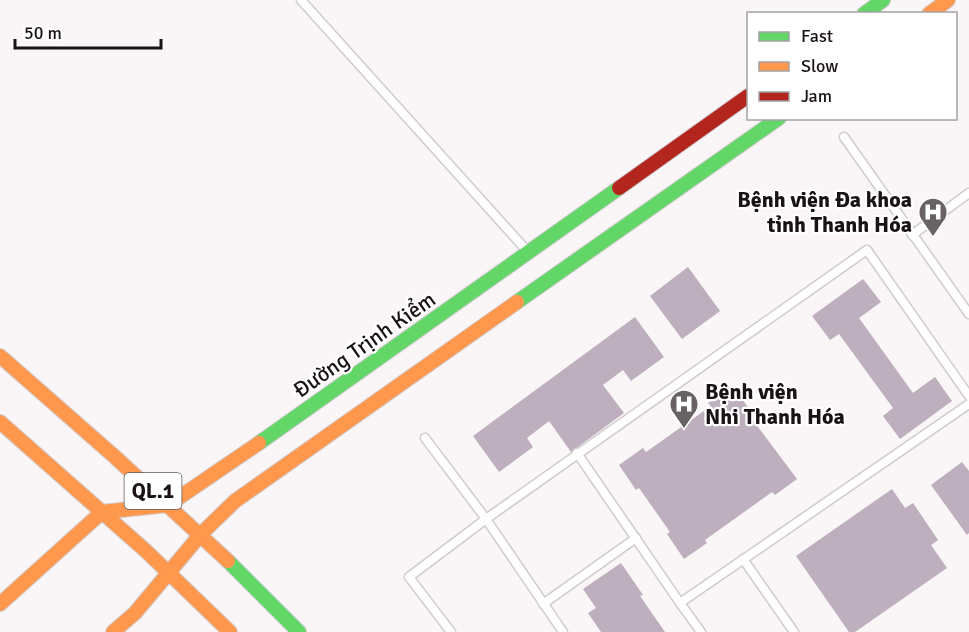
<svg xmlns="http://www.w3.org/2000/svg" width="969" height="632" font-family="Signika,sans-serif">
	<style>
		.building { fill: #bdafbd }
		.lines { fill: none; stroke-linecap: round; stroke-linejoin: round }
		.lane-casing { stroke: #d0cbcd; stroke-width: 11 }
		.fast-casing { stroke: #d0cbcd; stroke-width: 16 }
		.slow-casing { stroke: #d0cbcd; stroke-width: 16 }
		.jam-casing { stroke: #d0cbcd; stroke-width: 16 }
		.lane { stroke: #fefefe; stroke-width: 8 }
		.fast { stroke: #63d668; stroke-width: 14 }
		.slow { stroke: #ff974d; stroke-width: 14 }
		.jam { stroke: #b3261e; stroke-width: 14 }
		.labels { text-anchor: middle; stroke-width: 4.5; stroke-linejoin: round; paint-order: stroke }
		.shield { fill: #fff; stroke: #5e5a5d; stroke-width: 1.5 }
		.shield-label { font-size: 21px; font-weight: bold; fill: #191317 }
		.poi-label { font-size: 22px; font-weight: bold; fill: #191317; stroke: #fff; text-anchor: end }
		.street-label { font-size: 22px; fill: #191317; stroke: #fff }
	</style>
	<rect width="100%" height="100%" fill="#faf5f7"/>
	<g class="building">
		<polygon points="688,267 720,311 682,339 650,296"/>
		<polygon points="863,279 881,302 859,318 913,393 935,377 952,401 900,439 883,416 893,408 839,334 830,340 812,316"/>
		<polygon points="635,317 664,357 631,381 623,370 603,385 624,413 571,452 549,421 527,438 533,447 499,472 473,436"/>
		<polygon points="733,386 752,413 749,415 797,479 775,495 772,492 705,540 707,543 684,559 667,534 670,532 639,488 636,490 619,465 643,448 646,452 711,406 708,403"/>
		<polygon points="962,462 969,471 969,533 967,535 931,485"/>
		<polygon points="892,489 905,508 913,503 938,540 931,545 947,568 855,632 849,632 796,556"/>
		<polygon points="621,563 643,595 640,596 665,632 601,632 588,613 596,608 583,589"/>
	</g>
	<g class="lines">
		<g class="lane-casing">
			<g id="lane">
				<polyline points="301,0 528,252"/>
				<polyline points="844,137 969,314"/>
				<polyline points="912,235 969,193"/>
				<polyline points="425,438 486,519 409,577 451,632"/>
				<polyline points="577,453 680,603"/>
				<polyline points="743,559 794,632"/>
				<polyline points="543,604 636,538"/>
				<polyline points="563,632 486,519 867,250 969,396"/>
				<polyline points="701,632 680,603 969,404"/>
			</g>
		</g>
		<g class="fast-casing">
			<g id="fast">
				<polyline points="864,14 883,0"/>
				<polyline points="517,302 779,118"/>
				<polyline points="259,443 619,188"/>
				<polyline points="228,561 299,632"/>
			</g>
		</g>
		<g class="slow-casing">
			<g id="slow">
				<polyline points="929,14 948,0"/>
				<polyline points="0,356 115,457 228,561"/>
				<polyline points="0,422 146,551 230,632"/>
				<polyline points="0,604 102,512 168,505 259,443"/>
				<polyline points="113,632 135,613 201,534 235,501 517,302"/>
			</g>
		</g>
		<g class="jam-casing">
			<polyline id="jam" points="619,188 748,96"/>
		</g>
		<use href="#lane" class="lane"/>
		<use href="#fast" class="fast"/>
		<use href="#slow" class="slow"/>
		<use href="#jam" class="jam"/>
	</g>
	<defs>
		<g id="hospital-pin" transform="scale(1.5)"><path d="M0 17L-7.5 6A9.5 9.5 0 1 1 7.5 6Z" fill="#686265" stroke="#fff"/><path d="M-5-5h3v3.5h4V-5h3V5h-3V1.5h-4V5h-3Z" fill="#fff"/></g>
	</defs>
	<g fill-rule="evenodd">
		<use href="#hospital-pin" x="933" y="212"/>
		<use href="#hospital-pin" x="684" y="404"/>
	</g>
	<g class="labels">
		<rect class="shield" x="124.5" y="473" width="57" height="36" rx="4.5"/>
		<g class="shield-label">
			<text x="153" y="498">QL.1</text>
		</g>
		<g class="poi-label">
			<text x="912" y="207">Bệnh viện Đa khoa<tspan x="912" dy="25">tỉnh Thanh Hóa</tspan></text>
			<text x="705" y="399" text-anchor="start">Bệnh viện<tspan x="705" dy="25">Nhi Thanh Hóa</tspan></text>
		</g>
		<g class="street-label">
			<text transform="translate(364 344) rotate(-35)" y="8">Đường Trịnh Kiểm</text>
		</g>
	</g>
	<rect x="747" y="12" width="210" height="108" fill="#ffffff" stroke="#a3a1a2" stroke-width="1.5"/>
	<rect x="759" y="32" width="30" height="9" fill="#63d668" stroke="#a3a1a2" stroke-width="1.5"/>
	<text x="801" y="42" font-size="18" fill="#191317">Fast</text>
	<rect x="759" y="62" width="30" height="9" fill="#ff974d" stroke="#a3a1a2" stroke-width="1.5"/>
	<text x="801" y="72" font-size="18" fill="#191317">Slow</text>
	<rect x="759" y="92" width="30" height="9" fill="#b3261e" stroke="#a3a1a2" stroke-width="1.5"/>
	<text x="801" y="102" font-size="18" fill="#191317">Jam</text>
	<path d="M15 39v9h146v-9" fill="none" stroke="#191317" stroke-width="3"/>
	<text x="24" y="39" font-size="18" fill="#191317" stroke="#ffffff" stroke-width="4.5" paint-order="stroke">50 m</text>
</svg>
